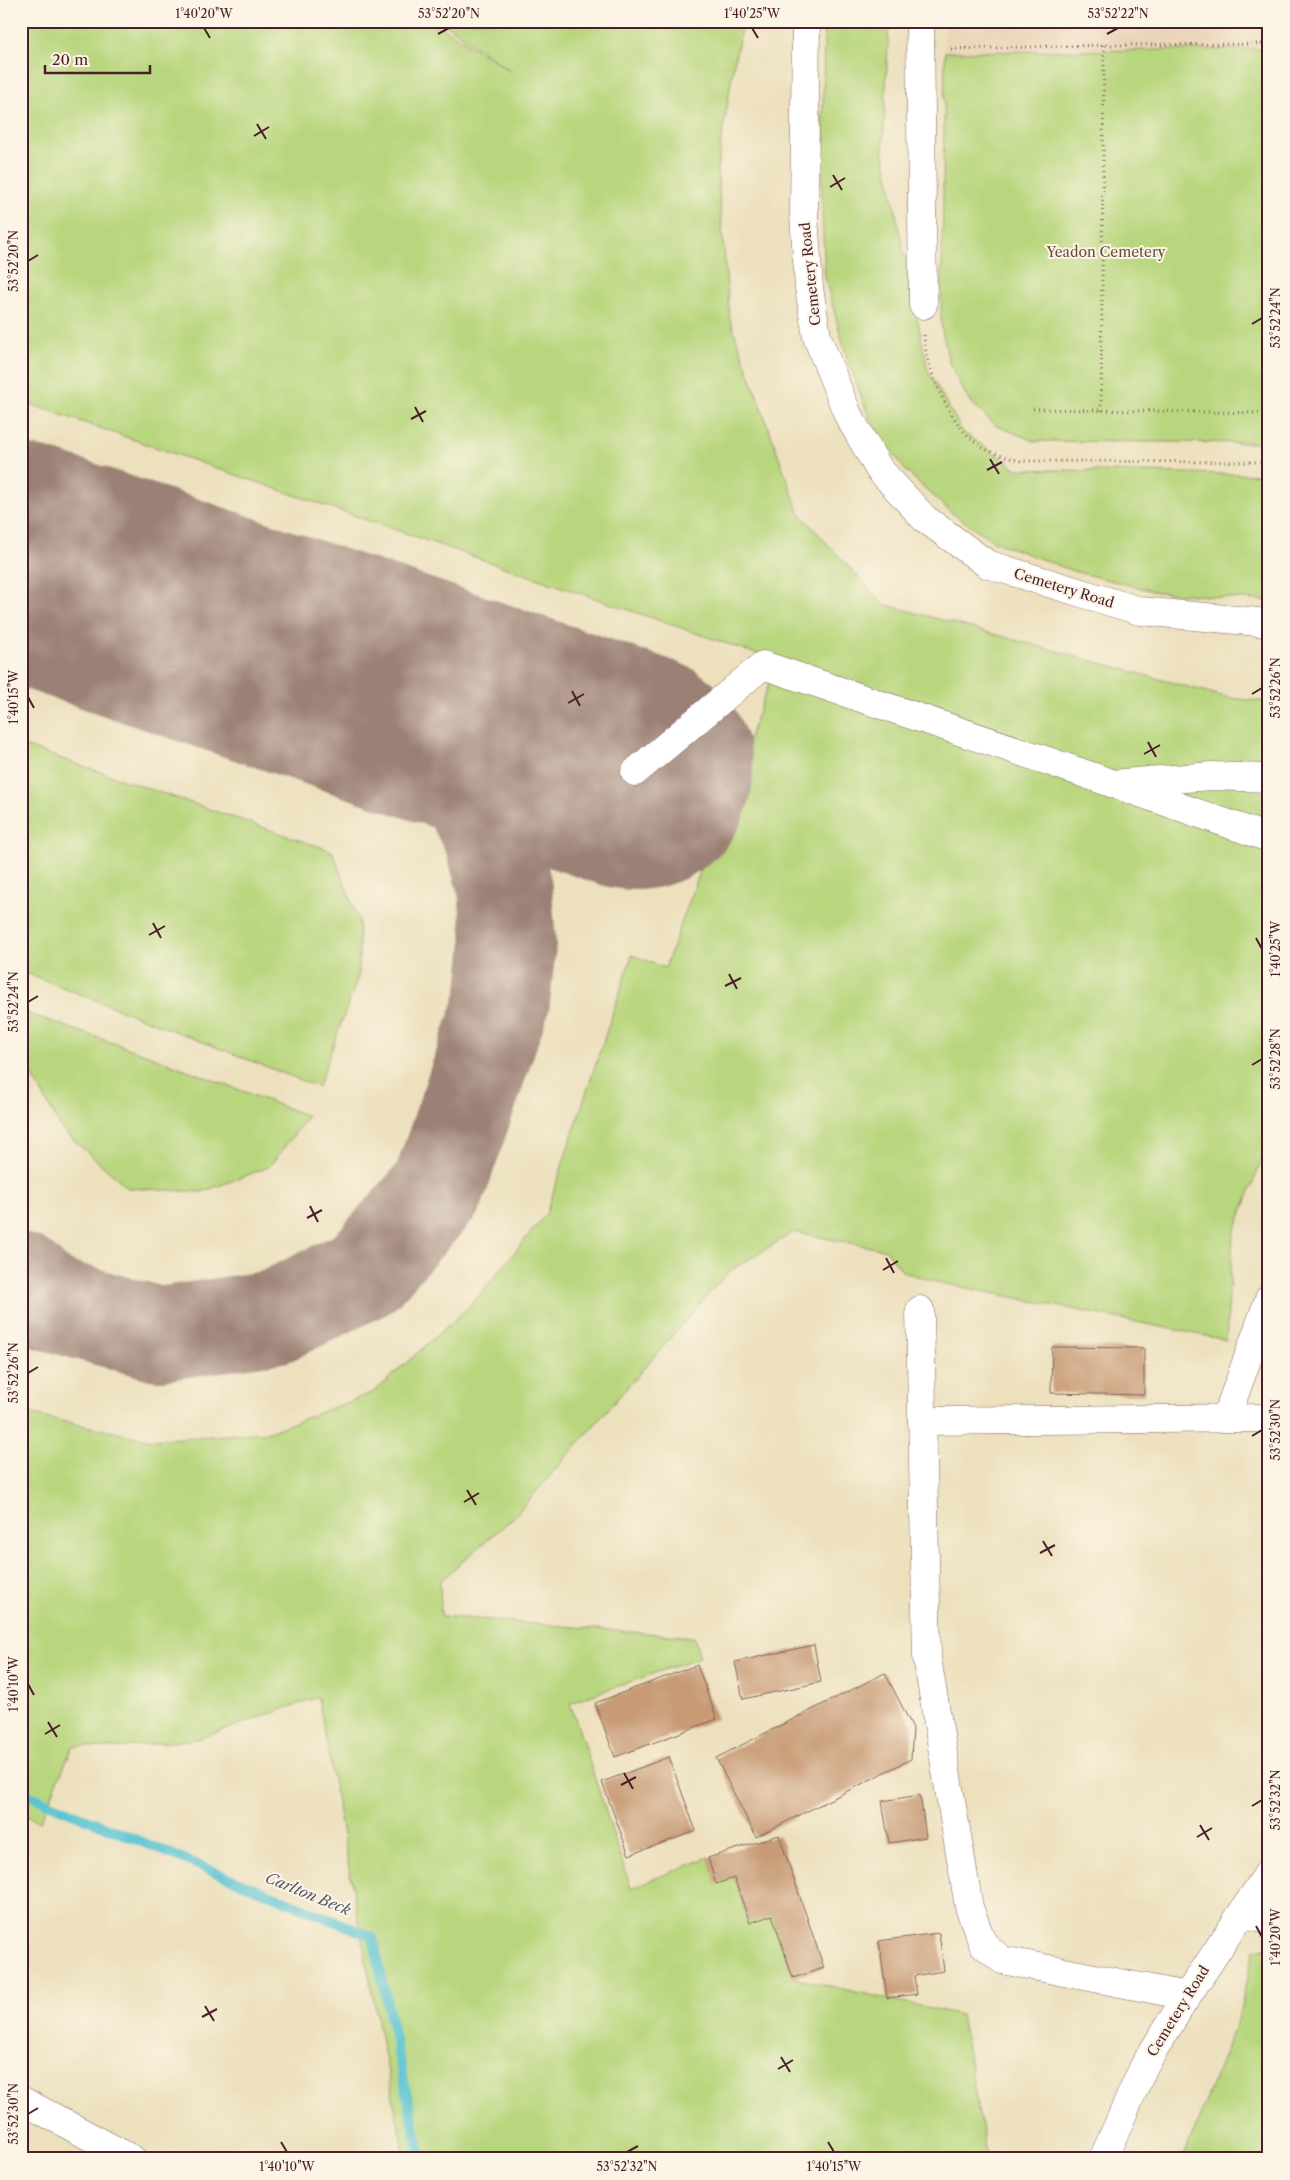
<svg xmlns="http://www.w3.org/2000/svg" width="1290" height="2180" font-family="'Libre Caslon Text',serif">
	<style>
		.built { fill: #e9d4b7 }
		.green { fill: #b8d67d; stroke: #817a54 }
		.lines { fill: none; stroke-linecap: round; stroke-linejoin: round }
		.stream { stroke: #58c3d1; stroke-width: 10 }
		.taxiway { stroke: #9b8074; stroke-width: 94 }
		.runway { stroke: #9b8074; stroke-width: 236 }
		.building { fill: #c89b76 }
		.minor-casing { stroke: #83635e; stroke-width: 29 }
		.path { stroke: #83635e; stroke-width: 3; stroke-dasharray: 1 4; stroke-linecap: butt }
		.minor { stroke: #fff; stroke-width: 28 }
		.ticks { fill: none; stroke: #4a1f2b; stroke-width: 2 }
		.labels { text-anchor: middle; stroke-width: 4; stroke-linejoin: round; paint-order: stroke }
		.park-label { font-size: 14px; fill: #664d40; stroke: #fcf5e5 }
		.street-label { font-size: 14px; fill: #4a1f2b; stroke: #fcf5e5 }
		.water-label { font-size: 15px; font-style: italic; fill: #4f5865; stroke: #fcf5e5 }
		.neatline { fill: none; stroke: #4a1f2b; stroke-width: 2 }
		.ticks-label { font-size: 12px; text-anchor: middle; fill: #4a1f2b }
	</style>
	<rect width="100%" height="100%" fill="#fcf5e5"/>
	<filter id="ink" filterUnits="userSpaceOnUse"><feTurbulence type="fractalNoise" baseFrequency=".02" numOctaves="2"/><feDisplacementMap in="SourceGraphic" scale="10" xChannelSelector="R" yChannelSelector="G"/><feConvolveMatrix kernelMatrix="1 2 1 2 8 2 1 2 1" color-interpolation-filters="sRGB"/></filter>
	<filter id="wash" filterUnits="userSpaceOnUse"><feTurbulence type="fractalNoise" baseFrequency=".0096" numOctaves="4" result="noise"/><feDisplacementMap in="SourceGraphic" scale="20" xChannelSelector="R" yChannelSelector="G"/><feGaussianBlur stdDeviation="1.12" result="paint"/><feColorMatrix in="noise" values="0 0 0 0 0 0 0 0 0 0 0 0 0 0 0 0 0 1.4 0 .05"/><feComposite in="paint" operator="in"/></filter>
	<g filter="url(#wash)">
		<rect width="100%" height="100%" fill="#ece0bd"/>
		<polygon class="built" points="944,21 1269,21 1269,49 945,52"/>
		<g class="green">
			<polygon points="21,21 432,21 512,72 441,21 743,21 734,63 717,169 730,320 799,513 883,604 1229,698 1269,702 1269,1141 1233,1236 1226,1340 937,1282 903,1272 886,1250 794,1232 728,1272 513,1518 440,1581 441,1616 694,1637 700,1657 570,1703 631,1888 709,1857 716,1883 734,1878 749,1923 772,1915 793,1978 961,2015 987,2159 405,2159 366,1961 318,1697 197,1739 116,1748 73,1746 40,1822 21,1814 21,1406 37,1416 152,1440 269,1432 374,1392 473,1303 546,1214 632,955 665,968 777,661 21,401"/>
			<polygon points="824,21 889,21 883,149 928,371 963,432 1017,469 1269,475 1269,601 1157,592 1073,571 996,542 953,514 905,470 869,417 847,358 825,278 822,210"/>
			<polygon points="1269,49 1269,443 1034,441 995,425 968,399 949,363 941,325 945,52"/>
			<polygon points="21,745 332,851 359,921 359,974 318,1087 21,971"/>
			<polygon points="21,1011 145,1054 308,1116 269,1167 202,1192 128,1188 62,1130 21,1054"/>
			<polygon points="1269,1947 1269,2159 1183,2159 1238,2019 1254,1951"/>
		</g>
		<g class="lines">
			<polyline class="stream" points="21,1792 373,1937 421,2159"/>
			<polyline class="taxiway" points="21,1280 47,1303 159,1334 274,1317 364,1273 438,1189 503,1001 509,944 505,888 491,838 466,790 434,747 394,711 293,655"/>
			<polyline class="runway" points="21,563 635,772"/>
		</g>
		<g id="blocks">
			<g class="building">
				<polygon points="1052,1347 1144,1348 1144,1395 1051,1393"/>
				<polygon points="814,1645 821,1682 743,1699 735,1662"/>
				<polygon points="697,1665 717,1719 615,1757 595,1703"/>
				<polygon points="885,1673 913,1728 911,1759 756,1837 716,1758"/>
				<polygon points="669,1757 696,1831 629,1855 602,1782"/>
				<polygon points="920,1795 926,1837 889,1843 882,1801"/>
				<polygon points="779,1835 824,1968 793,1978 772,1915 750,1923 734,1878 716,1884 708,1858"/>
				<polygon points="939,1933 944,1971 914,1976 917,1994 887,1998 879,1941"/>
			</g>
		</g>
	</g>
	<g filter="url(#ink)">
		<use href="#blocks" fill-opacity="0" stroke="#83635e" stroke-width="1"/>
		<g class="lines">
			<g class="minor-casing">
				<g id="minor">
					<polyline points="806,21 804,215 809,288 817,337 848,415 879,469 924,518 987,564 1140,611 1269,623"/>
					<polyline points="920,21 923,305"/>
					<polyline points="635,772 763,665 1048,761 1269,838"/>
					<polyline points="1123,783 1211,776 1269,778"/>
					<polyline points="920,1310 927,1658 969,1907 983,1944 1002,1960 1187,1996"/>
					<polyline points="1226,1418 1269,1299"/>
					<polyline points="922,1421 1269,1418"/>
					<polyline points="1242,1914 1269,1919"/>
					<polyline points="21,2100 132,2159"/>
					<polyline points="1103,2159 1144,2066 1187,1996 1269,1872"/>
				</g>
			</g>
			<g class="path">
				<polyline points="951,49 1104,45 1269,44"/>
				<path d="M924,335C925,368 949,421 975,442C988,453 1005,457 1021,461L1269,462"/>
				<polyline points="1033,409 1269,413"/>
				<polyline points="1101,411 1104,45"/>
			</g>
			<use href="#minor" class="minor"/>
		</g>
	</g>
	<path class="ticks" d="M204,28L210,38M752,28L758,38M438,34L449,28M1107,34L1118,28M257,124L266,139M254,136L269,127M833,175L842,190M830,187L845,178M28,261L38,255M1252,324L1262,318M415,407L423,422M411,419L426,411M990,459L999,474M987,470L1002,462M572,691L580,706M1252,694L1262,688M28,697L34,708M568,703L584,694M1148,742L1156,757M1144,754L1160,745M153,923L161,938M149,935L165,926M1256,938L1262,949M729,974L737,989M725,986L741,978M28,1002L38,996M1252,1065L1262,1059M310,1206L318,1222M307,1218L322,1210M886,1258L894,1273M883,1270L898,1261M28,1373L38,1367M1252,1436L1262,1430M467,1490L476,1505M464,1502L479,1493M1043,1541L1052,1556M1040,1553L1055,1545M28,1684L34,1695M48,1722L57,1737M45,1734L60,1725M624,1773L633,1789M621,1785L636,1777M1252,1806L1262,1800M1200,1825L1209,1840M1197,1837L1212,1828M1256,1926L1262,1937M205,2006L214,2021M202,2017L217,2009M781,2057L790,2072M778,2069L793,2060M28,2114L38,2108M281,2142L287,2152M828,2142L834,2152M627,2152L638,2146"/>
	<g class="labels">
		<g class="park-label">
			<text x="1106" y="257">Yeadon Cemetery</text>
		</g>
		<g class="street-label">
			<text transform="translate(810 274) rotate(-96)" y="5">Cemetery Road</text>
			<text transform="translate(1064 588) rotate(17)" y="5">Cemetery Road</text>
			<text transform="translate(1178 2011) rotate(-58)" y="5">Cemetery Road</text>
		</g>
		<g class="water-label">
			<text transform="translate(308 1894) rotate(22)" y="5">Carlton Beck</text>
		</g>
	</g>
	<rect width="1290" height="2180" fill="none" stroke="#fcf5e5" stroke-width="55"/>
	<path d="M45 65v8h105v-8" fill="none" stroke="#4a1f2b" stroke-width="2.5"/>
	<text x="52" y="65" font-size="15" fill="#4a1f2b" stroke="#fcf5e5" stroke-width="4" paint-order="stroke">20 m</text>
	<rect x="28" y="28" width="1234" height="2124" class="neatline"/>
	<g class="ticks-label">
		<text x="204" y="18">1°40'20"W</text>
		<text x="449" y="18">53°52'20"N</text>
		<text x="752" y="18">1°40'25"W</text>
		<text x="1118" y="18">53°52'22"N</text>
		<text transform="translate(14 261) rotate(-90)" y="4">53°52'20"N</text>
		<text transform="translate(1276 318) rotate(-90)" y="4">53°52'24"N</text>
		<text transform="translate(1276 688) rotate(-90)" y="4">53°52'26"N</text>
		<text transform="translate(14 697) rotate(-90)" y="4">1°40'15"W</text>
		<text transform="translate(1276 949) rotate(-90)" y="4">1°40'25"W</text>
		<text transform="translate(14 1002) rotate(-90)" y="4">53°52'24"N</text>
		<text transform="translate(1276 1059) rotate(-90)" y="4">53°52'28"N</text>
		<text transform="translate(14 1373) rotate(-90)" y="4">53°52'26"N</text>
		<text transform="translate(1276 1430) rotate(-90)" y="4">53°52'30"N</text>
		<text transform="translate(14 1684) rotate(-90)" y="4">1°40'10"W</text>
		<text transform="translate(1276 1800) rotate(-90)" y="4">53°52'32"N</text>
		<text transform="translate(1276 1937) rotate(-90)" y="4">1°40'20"W</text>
		<text transform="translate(14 2114) rotate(-90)" y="4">53°52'30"N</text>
		<text x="287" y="2171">1°40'10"W</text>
		<text x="627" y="2171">53°52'32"N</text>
		<text x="834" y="2171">1°40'15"W</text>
	</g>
</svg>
